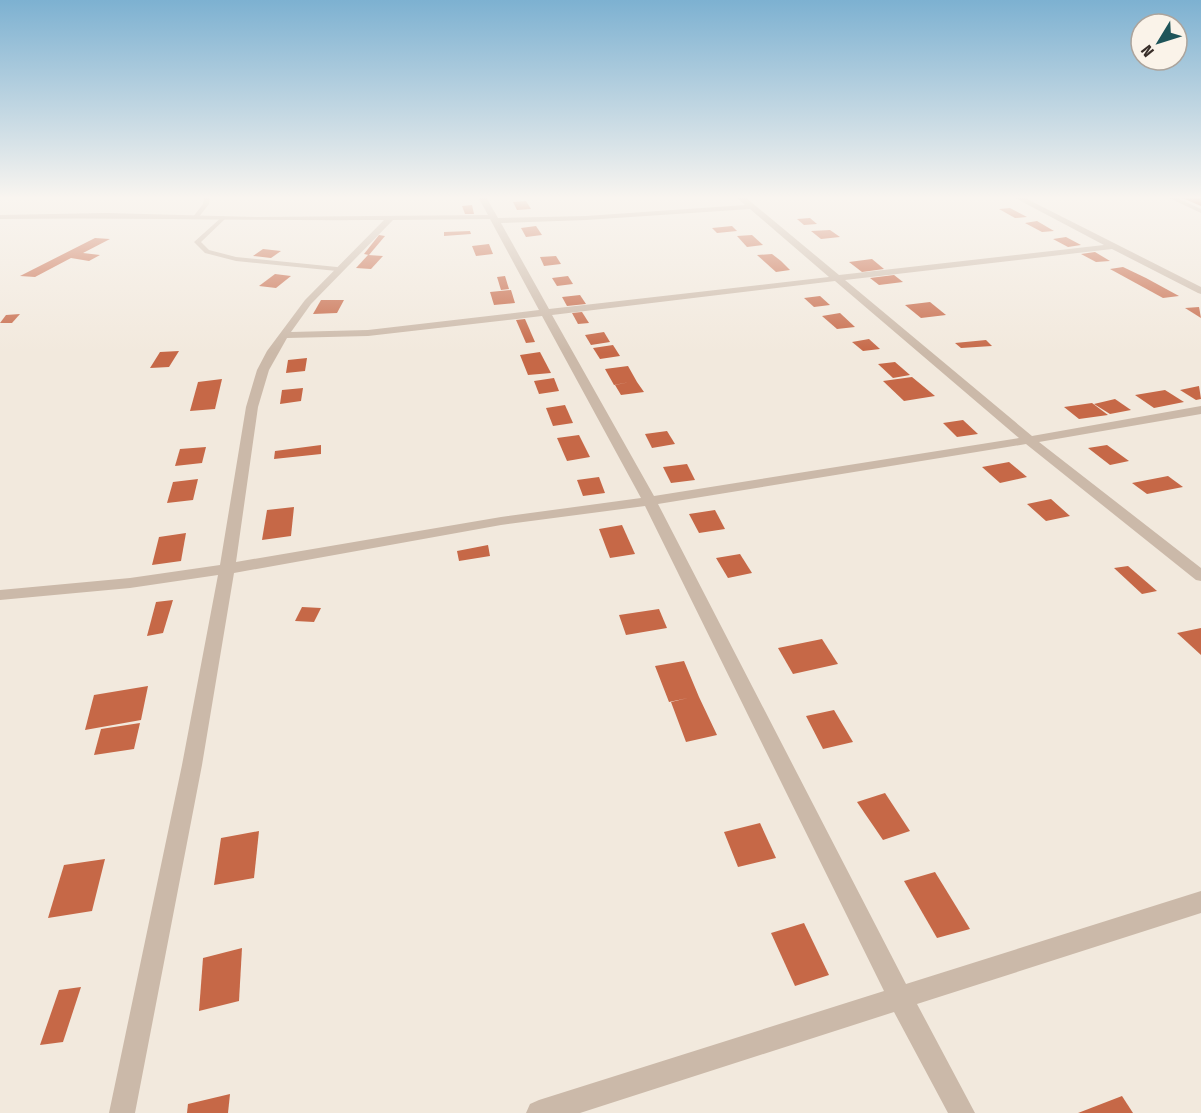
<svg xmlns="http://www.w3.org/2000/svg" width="1201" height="1113" font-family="'Fira Sans Condensed',sans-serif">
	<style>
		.building { fill: #c66847 }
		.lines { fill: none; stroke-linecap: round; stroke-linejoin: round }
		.lane { fill: #cbb9a9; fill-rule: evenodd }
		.street { fill: #cbb9a9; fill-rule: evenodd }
	</style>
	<rect width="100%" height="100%" fill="#f2e9dd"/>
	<g class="building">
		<polygon points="1180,197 1201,197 1201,206"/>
		<polygon points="526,201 531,209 517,210 513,202"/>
		<polygon points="472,205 474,214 465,214 462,206"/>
		<polygon points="1010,208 1027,217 1015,218 999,209"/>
		<polygon points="810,218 817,224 804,225 797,219"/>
		<polygon points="1037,221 1054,231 1042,232 1025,223"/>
		<polygon points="536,226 542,235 526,237 521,228"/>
		<polygon points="732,226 737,231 717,233 712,228"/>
		<polygon points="830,230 840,237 821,239 811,231"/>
		<polygon points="470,231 471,234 444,236 444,232"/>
		<polygon points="379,235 385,236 369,255 364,254"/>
		<polygon points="752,235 763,245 747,247 737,236"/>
		<polygon points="1066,237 1081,245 1068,247 1053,239"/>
		<polygon points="95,238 110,239 83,253 100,255 89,261 71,258 35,277 20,276"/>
		<polygon points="489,244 493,254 476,256 472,246"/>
		<polygon points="263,249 281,251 271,258 253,256"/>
		<polygon points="1095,252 1110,261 1096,262 1081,254"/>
		<polygon points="772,254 781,261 790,270 776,272 757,255"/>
		<polygon points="368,255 383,256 371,269 356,268"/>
		<polygon points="556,256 561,264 544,266 540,257"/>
		<polygon points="872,259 884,269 862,272 849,262"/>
		<polygon points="1123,267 1146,278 1179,296 1163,298 1110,269"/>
		<polygon points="275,274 291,276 276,288 259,286"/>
		<polygon points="894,275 903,282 879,285 870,278"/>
		<polygon points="505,276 509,289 501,290 497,277"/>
		<polygon points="568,276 573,284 557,286 552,278"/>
		<polygon points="511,290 515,303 494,305 490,292"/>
		<polygon points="580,295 586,304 567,306 562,297"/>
		<polygon points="820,296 830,305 814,307 804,298"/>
		<polygon points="321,300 344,300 337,313 313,314"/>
		<polygon points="930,302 946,315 921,318 905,305"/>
		<polygon points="1199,307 1201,318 1185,308"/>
		<polygon points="582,312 589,323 578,324 572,313"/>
		<polygon points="840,313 855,327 837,329 822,316"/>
		<polygon points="20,314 12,323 0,323 6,315"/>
		<polygon points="525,319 535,342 526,343 516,320"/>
		<polygon points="604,332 610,342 591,345 585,335"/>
		<polygon points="869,339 880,349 863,351 852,342"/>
		<polygon points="986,340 992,346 961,348 955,343"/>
		<polygon points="613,345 620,356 600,359 593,348"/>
		<polygon points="179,351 169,367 150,368 160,352"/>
		<polygon points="540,352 551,373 528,375 520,355"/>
		<polygon points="307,358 305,371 286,373 288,360"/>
		<polygon points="895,362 910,375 893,378 878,364"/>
		<polygon points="628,366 637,382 644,392 621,395 615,385 630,382 614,385 605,369"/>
		<polygon points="912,377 935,396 904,401 883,381"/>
		<polygon points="554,378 559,391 539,394 534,381"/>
		<polygon points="222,379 215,409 190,411 198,382"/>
		<polygon points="1199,386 1201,399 1196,400 1180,390"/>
		<polygon points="303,388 301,401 280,404 282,390"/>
		<polygon points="1165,390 1184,402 1154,408 1135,395"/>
		<polygon points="1115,399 1131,410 1110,414 1094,404"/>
		<polygon points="1092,403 1108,415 1079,419 1064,407"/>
		<polygon points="565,405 573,423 553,426 546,408"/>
		<polygon points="963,420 978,434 957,437 943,423"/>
		<polygon points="667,431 675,444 652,448 645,434"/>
		<polygon points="579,435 590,457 567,461 557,438"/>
		<polygon points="321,445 321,454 274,459 275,451"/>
		<polygon points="1107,445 1129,461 1110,465 1088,448"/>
		<polygon points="206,447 202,463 175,466 180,449"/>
		<polygon points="1009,462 1027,477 1000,483 982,467"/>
		<polygon points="687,464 695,480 671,483 663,467"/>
		<polygon points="1168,476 1183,487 1147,494 1132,483"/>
		<polygon points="599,477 605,493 583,496 577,480"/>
		<polygon points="198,479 193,500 167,503 173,482"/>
		<polygon points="1051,499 1070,516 1046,521 1027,504"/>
		<polygon points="294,507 291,536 262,540 267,510"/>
		<polygon points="715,510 725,529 699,533 689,514"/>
		<polygon points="622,525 635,554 610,558 599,529"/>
		<polygon points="186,533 181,561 152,565 159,537"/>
		<polygon points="488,545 490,556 459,561 457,551"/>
		<polygon points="740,554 752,573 728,578 716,558"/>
		<polygon points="1128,566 1157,591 1142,594 1114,568"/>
		<polygon points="173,600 163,633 147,636 156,602"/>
		<polygon points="302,607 321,608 314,622 295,621"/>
		<polygon points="659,609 667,628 626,635 619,615"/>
		<polygon points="1201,628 1201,655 1177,633"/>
		<polygon points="822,639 838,664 793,674 778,648"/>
		<polygon points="684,661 699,697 717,735 686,742 671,702 688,698 669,702 655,666"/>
		<polygon points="148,686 141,720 85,730 94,695"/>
		<polygon points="834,710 853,742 823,749 806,716"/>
		<polygon points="140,723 134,749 94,755 101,729"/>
		<polygon points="885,793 910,831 883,840 857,802"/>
		<polygon points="760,823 776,858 738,867 724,832"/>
		<polygon points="259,831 254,878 214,885 221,838"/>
		<polygon points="105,859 92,911 48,918 64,865"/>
		<polygon points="935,872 970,929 937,938 904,881"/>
		<polygon points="804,923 829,975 795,986 771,933"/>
		<polygon points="242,948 239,1001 199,1011 203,958"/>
		<polygon points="81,987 63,1042 40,1045 59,990"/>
		<polygon points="230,1094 228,1113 187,1113 188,1104"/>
		<polygon points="1122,1096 1133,1113 1078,1113"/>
	</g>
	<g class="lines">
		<g class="lane">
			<polygon points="204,197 210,197 209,204 198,218 194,218 193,217 203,204"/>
			<polygon points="1167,197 1175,197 1201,209 1201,213"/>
			<polygon points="223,216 226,218 225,219 201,242 209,250 236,257 337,267 341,269 337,271 236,261 205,253 194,242"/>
		</g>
		<path class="street" d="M478,197H486L498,218L586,216L745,205L736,197H745L839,275L1104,245L1013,197H1023L1201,287V294L1198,293L1112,249L845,280L1032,436L1201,406V414L1039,442L1201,568V581L1196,580L1026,444L658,504L906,984L1201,891V913L917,1004L975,1113H948L894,1012L580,1113H526L530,1104L539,1100L884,991L645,506L501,525L234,573L202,765L135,1113H109L182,765L218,575L130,588L0,600V590L130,578L220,565L246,407L257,370L267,351L305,300L384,220C256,221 128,217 0,219V215L107,213L256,217L488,215ZM750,209L829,277L549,309L501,223L586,220ZM490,219L539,310L368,330L291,332L311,304L393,220ZM835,281L1019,438L654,496L552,315ZM542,316L641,498L501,517L236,562L258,407L269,370L287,338L368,336Z"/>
	</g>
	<linearGradient id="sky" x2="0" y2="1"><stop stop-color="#7db1d1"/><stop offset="0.56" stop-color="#f9f5f0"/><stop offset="1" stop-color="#f9f5f0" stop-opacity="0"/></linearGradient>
	<rect width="1201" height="353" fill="url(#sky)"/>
	<g transform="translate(1159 42) rotate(232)"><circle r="28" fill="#faf3e9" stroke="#aca49c" stroke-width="1.5"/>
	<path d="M0-4.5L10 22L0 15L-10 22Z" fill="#1e5459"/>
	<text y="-9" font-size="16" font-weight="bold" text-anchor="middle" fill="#382e29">N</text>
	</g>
</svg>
